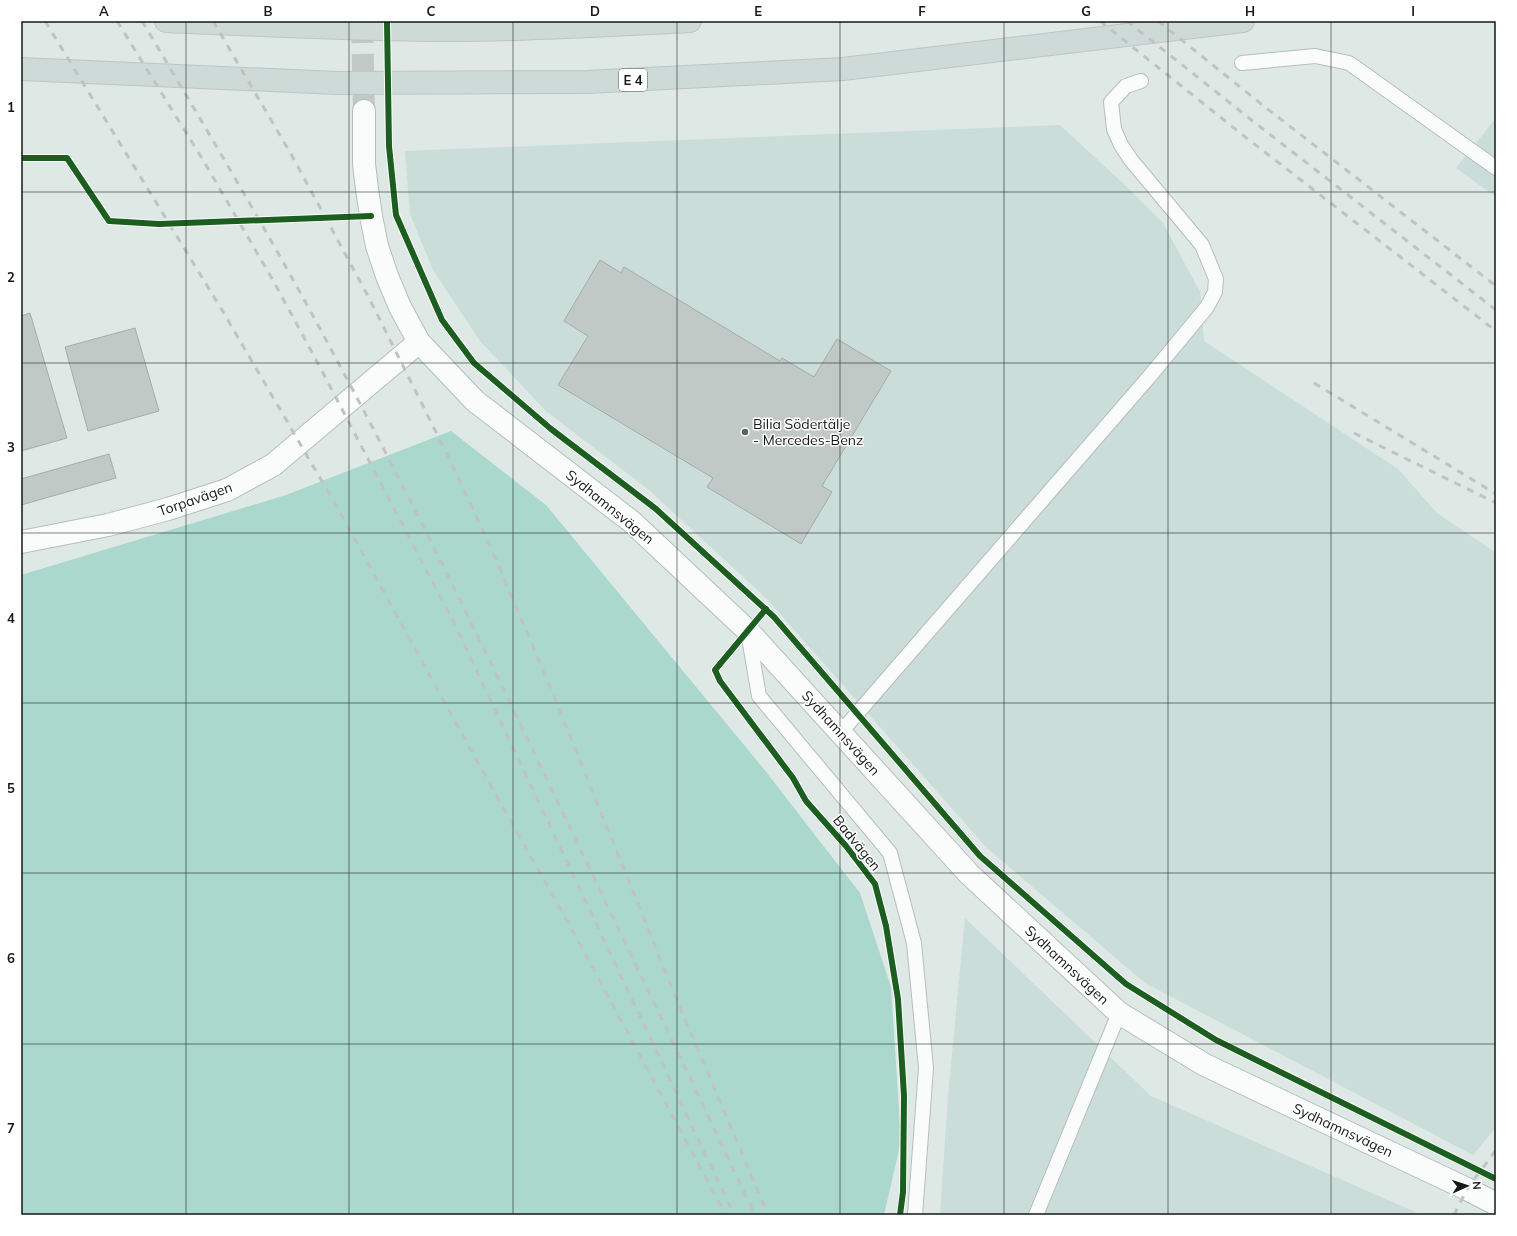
<svg xmlns="http://www.w3.org/2000/svg" width="1517" height="1236" font-family="Mulish,sans-serif">
	<style>
		.built { fill: #caddd8 }
		.green { fill: #aad8cc }
		.building { fill: #c1c9c7; stroke: #a5acaa }
		.lines { fill: none; stroke-linecap: round; stroke-linejoin: round }
		.minor-tunnel { stroke: #c0c9c6; stroke-width: 22; stroke-dasharray: 22 11; stroke-linecap: butt }
		.service-casing { stroke: #b6bebc; stroke-width: 16 }
		.minor-casing { stroke: #b6bebc; stroke-width: 24 }
		.motorway-casing { stroke: #bfc5c3; stroke-width: 24 }
		.service { stroke: #fafcfb; stroke-width: 14 }
		.minor { stroke: #fafcfb; stroke-width: 22 }
		.motorway { stroke: #cedad7; stroke-width: 22 }
		.rail { stroke: #c0c3c2; stroke-width: 3; stroke-dasharray: 7 7; stroke-linecap: butt }
		.cycleway-casing { stroke: #fff; stroke-width: 8 }
		.cycleway { stroke: #1b5e20; stroke-width: 6 }
		.grid { fill: none; stroke: #131917; stroke-width: 1; stroke-opacity: 0.55 }
		.poi-dot { fill: #5a615f; stroke: #fff; stroke-width: 1.5 }
		.labels { text-anchor: middle; stroke-width: 3; stroke-linejoin: round; paint-order: stroke }
		.shield { fill: #fff; stroke: #5a5e5d; stroke-width: 1 }
		.shield-label { font-size: 13px; font-weight: bold; fill: #131917 }
		.poi-label { font-size: 14px; fill: #131917; stroke: #fff; text-anchor: start }
		.street-label { font-size: 14px; fill: #131917; stroke: #fff }
		.neatline { fill: none; stroke: #131917; stroke-width: 1.5 }
		.grid-label { font-size: 13px; text-anchor: middle; font-weight: bold; fill: #131917 }
	</style>
	<rect width="100%" height="100%" fill="#dee8e5"/>
	<g class="built">
		<polygon points="1496,118 1496,197 1456,168"/>
		<polygon points="1060,125 1129,189 1163,223 1200,292 1204,341 1398,469 1437,513 1496,553 1496,1127 1473,1155 1145,983 986,847 767,599 649,490 546,411 480,341 433,270 410,214 405,151"/>
		<polygon points="965,918 1151,1096 1422,1215 940,1215 948,1096"/>
	</g>
	<polygon class="green" points="451,431 546,505 763,768 860,893 891,987 901,1141 884,1215 21,1215 21,575 286,495"/>
	<g class="building">
		<polygon points="600,260 621,273 624,267 780,361 782,358 814,377 837,339 891,371 822,486 832,492 801,544 707,487 713,478 558,385 588,336 564,321"/>
		<polygon points="30,313 67,438 21,451 21,316"/>
		<polygon points="135,328 159,411 88,431 65,347"/>
		<polygon points="109,454 116,478 21,505 21,479"/>
	</g>
	<g class="lines">
		<polyline class="minor-tunnel" points="362,21 364,111"/>
		<g class="service-casing">
			<g id="service">
				<polyline points="1242,63 1315,56 1349,63 1496,168"/>
				<polyline points="748,632 759,696 890,853 914,943 926,1068 915,1215"/>
				<polyline points="841,732 1149,377 1207,307 1215,292 1216,279 1202,245 1131,160 1121,145 1114,129 1111,102 1126,86 1141,81"/>
				<polyline points="1036,1215 1119,1013"/>
			</g>
		</g>
		<g class="minor-casing">
			<g id="minor">
				<polyline points="364,111 364,164 367,189 371,216 377,246 387,276 400,307 419,342 475,401 632,522 748,631 969,874 1119,1013 1205,1065 1467,1189 1496,1204"/>
				<polyline points="21,542 108,525 168,509 227,490 273,465 419,342"/>
			</g>
		</g>
		<g class="motorway-casing">
			<g id="motorway">
				<path d="M166,21C262,25 358,30 454,30C532,30 611,25 690,21"/>
				<polyline points="21,69 337,83 587,82 843,69 1243,21"/>
			</g>
		</g>
		<use href="#service" class="service"/>
		<use href="#minor" class="minor"/>
		<use href="#motorway" class="motorway"/>
		<g class="rail">
			<polyline points="45,21 222,310 337,507 478,763 575,935 726,1215"/>
			<polyline points="117,21 203,160 274,282 322,371 455,625 734,1215"/>
			<path d="M142,21C210,135 278,249 340,366C419,513 491,663 563,813C627,947 692,1081 755,1215"/>
			<polyline points="213,21 291,154 368,296 446,452 491,548 553,694 674,993 768,1215"/>
			<polyline points="1100,21 1244,136 1496,331"/>
			<polyline points="1127,21 1254,122 1496,310"/>
			<polyline points="1158,21 1265,107 1496,286"/>
			<polyline points="1314,383 1496,494"/>
			<polyline points="1354,433 1496,503"/>
			<polyline points="1454,1215 1467,1189 1496,1150"/>
		</g>
		<g class="cycleway-casing">
			<g id="cycleway">
				<polyline points="387,21 389,146 396,215 442,320 474,363 551,429 656,509 774,617 980,856 1126,984 1216,1040 1496,1179"/>
				<polyline points="21,158 67,158 109,221 159,224 371,216"/>
				<polyline points="766,609 715,670 720,681 793,778 806,801 846,846 875,884 886,926 898,999 904,1096 903,1192 900,1215"/>
			</g>
		</g>
		<use href="#cycleway" class="cycleway"/>
	</g>
	<path class="grid" d="M186,21V1215M349,21V1215M513,21V1215M677,21V1215M840,21V1215M1004,21V1215M1168,21V1215M1331,21V1215M21,192H1496M21,363H1496M21,533H1496M21,703H1496M21,873H1496M21,1044H1496"/>
	<circle class="poi-dot" cx="745" cy="432" r="4"/>
	<g class="labels">
		<rect class="shield" x="619" y="69" width="28" height="22" rx="3"/>
		<g class="shield-label">
			<text x="633" y="85">E 4</text>
		</g>
		<g class="poi-label">
			<text x="753" y="429">Bilia Södertälje<tspan x="753" dy="16">- Mercedes-Benz</tspan></text>
		</g>
		<g class="street-label">
			<text transform="translate(195 499) rotate(-19)" y="5">Torpavägen</text>
			<text transform="translate(610 507) rotate(39)" y="5">Sydhamnsvägen</text>
			<text transform="translate(841 733) rotate(48)" y="5">Sydhamnsvägen</text>
			<text transform="translate(857 843) rotate(51)" y="5">Badvägen</text>
			<text transform="translate(1067 965) rotate(43)" y="5">Sydhamnsvägen</text>
			<text transform="translate(1343 1130) rotate(25)" y="5">Sydhamnsvägen</text>
		</g>
	</g>
	<rect width="1517" height="1236" fill="none" stroke="#ffffff" stroke-width="44"/>
	<g transform="translate(1467 1186) rotate(87)" stroke="#ffffff" stroke-width="3" paint-order="stroke">
	<path d="M0-3L7 15L0 10L-7 15Z" fill="#131917"/>
	<text y="-6" font-size="11" font-weight="bold" text-anchor="middle" fill="#131917">N</text>
	</g>
	<rect x="22" y="22" width="1473" height="1192" class="neatline"/>
	<g class="grid-label">
		<text x="104" y="16">A</text>
		<text x="268" y="16">B</text>
		<text x="431" y="16">C</text>
		<text x="595" y="16">D</text>
		<text x="758" y="16">E</text>
		<text x="922" y="16">F</text>
		<text x="1086" y="16">G</text>
		<text x="1250" y="16">H</text>
		<text x="1413" y="16">I</text>
		<text x="11" y="112">1</text>
		<text x="11" y="282">2</text>
		<text x="11" y="452">3</text>
		<text x="11" y="623">4</text>
		<text x="11" y="793">5</text>
		<text x="11" y="963">6</text>
		<text x="11" y="1133">7</text>
	</g>
</svg>
